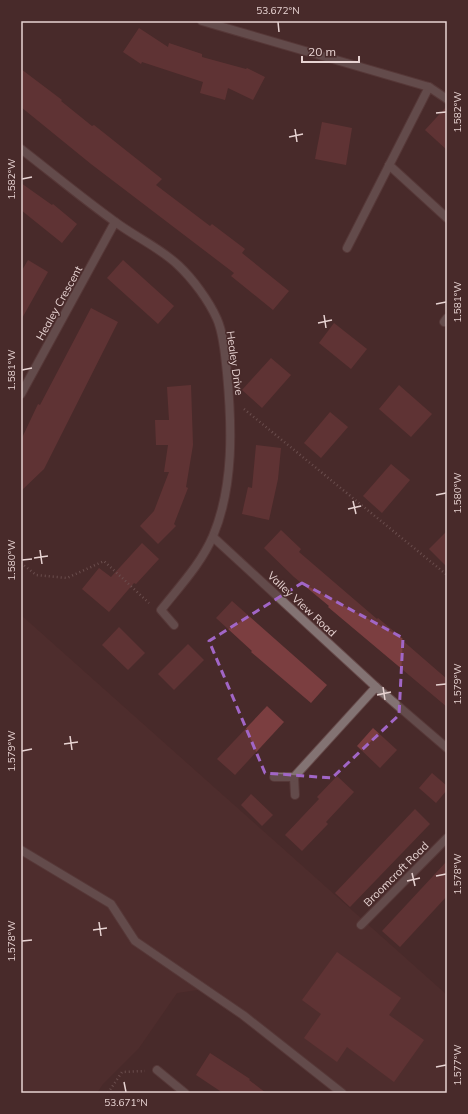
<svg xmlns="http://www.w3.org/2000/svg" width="468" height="1114" font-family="Mulish,sans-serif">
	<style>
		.built { fill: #563131 }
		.building { fill: #7b3e40 }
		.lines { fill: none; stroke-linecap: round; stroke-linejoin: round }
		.lane-casing { stroke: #654848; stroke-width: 10 }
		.street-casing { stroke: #654848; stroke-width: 10 }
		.path { stroke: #927978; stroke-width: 2.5; stroke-dasharray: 1 3; stroke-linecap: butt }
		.lane { stroke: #837373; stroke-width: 8 }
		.street { stroke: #837373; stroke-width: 8 }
		.marked { fill: none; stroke: #a166c6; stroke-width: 3; stroke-dasharray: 8 5; stroke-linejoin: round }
		.ticks { fill: none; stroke: #e7d3d2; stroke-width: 1.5 }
		.labels { text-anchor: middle; stroke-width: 3; stroke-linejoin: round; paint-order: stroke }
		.street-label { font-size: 11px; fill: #e7d3d2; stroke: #482a2a }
		.neatline { fill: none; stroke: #e7d3d2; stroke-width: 1.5 }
		.ticks-label { font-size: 10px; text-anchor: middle; fill: #e7d3d2 }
	</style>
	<rect width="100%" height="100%" fill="#482a2a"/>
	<polygon class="built" points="21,615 447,995 447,1093 343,1093 211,988 177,993 139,1048 103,1084 97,1093 21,1093"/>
	<g class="building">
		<polygon points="139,28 168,47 169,43 202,54 202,57 246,69 247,68 265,77 253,100 228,88 225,100 200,93 203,82 142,62 141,64 123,52"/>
		<polygon points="21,69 62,100 61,101 92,126 94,125 162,179 156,185 210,226 212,224 245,249 242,253 289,291 273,310 231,276 234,273 91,164 21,107"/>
		<polygon points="447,106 447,150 425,130"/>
		<polygon points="322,122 352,128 346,165 315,159"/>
		<polygon points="21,183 52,205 53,204 77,224 62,243 21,210"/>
		<polygon points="28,260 48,272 21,320 21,272"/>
		<polygon points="123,260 174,306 158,324 107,278"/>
		<polygon points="91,308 118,322 44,469 21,491 21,440 38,404 40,405"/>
		<polygon points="334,323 367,349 351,369 319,343"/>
		<polygon points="271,358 291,375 262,408 242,390"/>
		<polygon points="191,385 193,445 186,487 188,488 174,524 176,526 158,544 140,526 154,511 169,472 164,472 168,445 156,445 155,420 169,420 167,387"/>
		<polygon points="399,385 432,414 411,437 379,409"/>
		<polygon points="330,412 348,427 321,458 304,443"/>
		<polygon points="256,445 281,448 278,479 269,520 242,514 248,487 252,488"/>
		<polygon points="391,464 410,480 382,513 363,496"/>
		<polygon points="281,530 301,549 299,552 377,619 378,618 403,639 402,640 447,679 447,707 328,607 329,606 294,577 264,548"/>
		<polygon points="447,531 447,567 429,549"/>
		<polygon points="142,543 159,559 136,584 134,583 109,612 82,589 99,568 111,577"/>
		<polygon points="232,601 327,685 311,703 251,652 252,651 216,618"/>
		<polygon points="119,627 145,653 128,670 102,645"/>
		<polygon points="188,644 204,660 174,690 158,674"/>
		<polygon points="267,706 284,722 235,775 217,759"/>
		<polygon points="373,728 397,750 380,768 357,746"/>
		<polygon points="432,773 447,786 447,790 436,803 419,788"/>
		<polygon points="337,776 354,792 326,822 328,824 302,851 285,835 319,799 317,797"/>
		<polygon points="251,794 273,815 262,826 241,805"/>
		<polygon points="415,809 430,824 350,907 335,893"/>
		<polygon points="447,861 447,896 400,947 382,931"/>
		<polygon points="337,952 401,998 389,1015 424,1040 394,1082 347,1047 337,1062 304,1038 321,1014 302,1000"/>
		<polygon points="210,1053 250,1079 249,1080 266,1093 223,1093 196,1075"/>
	</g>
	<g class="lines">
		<g class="lane-casing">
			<g id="lane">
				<polyline points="389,165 447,218"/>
				<polyline points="347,248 429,87"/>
				<polyline points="444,322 447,318"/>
				<polyline points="21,850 111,904 135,941 243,1015 342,1093"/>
			</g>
		</g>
		<g class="street-casing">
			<g id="street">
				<polyline points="202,21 429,87 447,99"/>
				<path d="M21,149C52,173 82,198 114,221C135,237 159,247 178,265C193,279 209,301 217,319C224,335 225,356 227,373C232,426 234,486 213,536C201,564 179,587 161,610L174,625"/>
				<polyline points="21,394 115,222"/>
				<polyline points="213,537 376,687 447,748"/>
				<polyline points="274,777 294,777 295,795"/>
				<polyline points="294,777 376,687"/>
				<polyline points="361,925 447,838"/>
				<polyline points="157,1070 185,1093"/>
			</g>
		</g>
		<g class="path">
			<polyline points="244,409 447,575"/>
			<polyline points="21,563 36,575 67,578 104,561 149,603"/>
			<polyline points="108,1093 122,1072 145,1071"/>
		</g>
		<use href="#lane" class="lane"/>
		<use href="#street" class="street"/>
	</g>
	<path d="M0 0H468V1114H0ZM302,583L403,638L399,715L332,778L265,773L209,641Z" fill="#482a2a" fill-opacity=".55" fill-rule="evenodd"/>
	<path class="marked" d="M302,583L403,638L399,715L332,778L265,773L209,641Z"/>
	<path class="ticks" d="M278,22L279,32M436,113L446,112M295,129L297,142M289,137L303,134M22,179L32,177M436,304L446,302M324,315L326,328M318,323L332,320M22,370L32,368M436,495L446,493M353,501L356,514M348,509L361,506M40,550L42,564M34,558L48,556M22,560L32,559M436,685L446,684M383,687L385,700M377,695L391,692M70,736L72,750M64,744L78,742M22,751L32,749M412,873L415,886M436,876L446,874M407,881L420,878M99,922L101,936M93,930L107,928M22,941L32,940M436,1067L446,1065M124,1082L126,1092"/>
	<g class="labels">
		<g class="street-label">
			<text transform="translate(59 303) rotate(-61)" y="4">Healey Crescent</text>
			<text transform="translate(235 363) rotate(82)" y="4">Healey Drive</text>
			<text transform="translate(302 604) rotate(43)" y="4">Valley View Road</text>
			<text transform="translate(396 874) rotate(-45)" y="4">Broomcroft Road</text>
		</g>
	</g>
	<rect width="468" height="1114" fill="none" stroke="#482a2a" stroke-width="44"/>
	<path d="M302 56v6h57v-6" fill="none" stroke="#e7d3d2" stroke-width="2"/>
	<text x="308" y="56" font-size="12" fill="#e7d3d2" stroke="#482a2a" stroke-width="3" paint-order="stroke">20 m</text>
	<rect x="22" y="22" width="424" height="1070" class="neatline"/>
	<g class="ticks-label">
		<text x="278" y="14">53.672°N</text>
		<text transform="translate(457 112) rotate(-90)" y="4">1.582°W</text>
		<text transform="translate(11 179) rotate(-90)" y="4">1.582°W</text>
		<text transform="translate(457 302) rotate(-90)" y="4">1.581°W</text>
		<text transform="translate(11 370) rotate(-90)" y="4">1.581°W</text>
		<text transform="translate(457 493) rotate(-90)" y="4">1.580°W</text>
		<text transform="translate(11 560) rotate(-90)" y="4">1.580°W</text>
		<text transform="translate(457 684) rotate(-90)" y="4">1.579°W</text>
		<text transform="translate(11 751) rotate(-90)" y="4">1.579°W</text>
		<text transform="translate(457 874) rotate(-90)" y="4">1.578°W</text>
		<text transform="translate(11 941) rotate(-90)" y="4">1.578°W</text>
		<text transform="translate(457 1065) rotate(-90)" y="4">1.577°W</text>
		<text x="126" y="1106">53.671°N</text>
	</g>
</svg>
